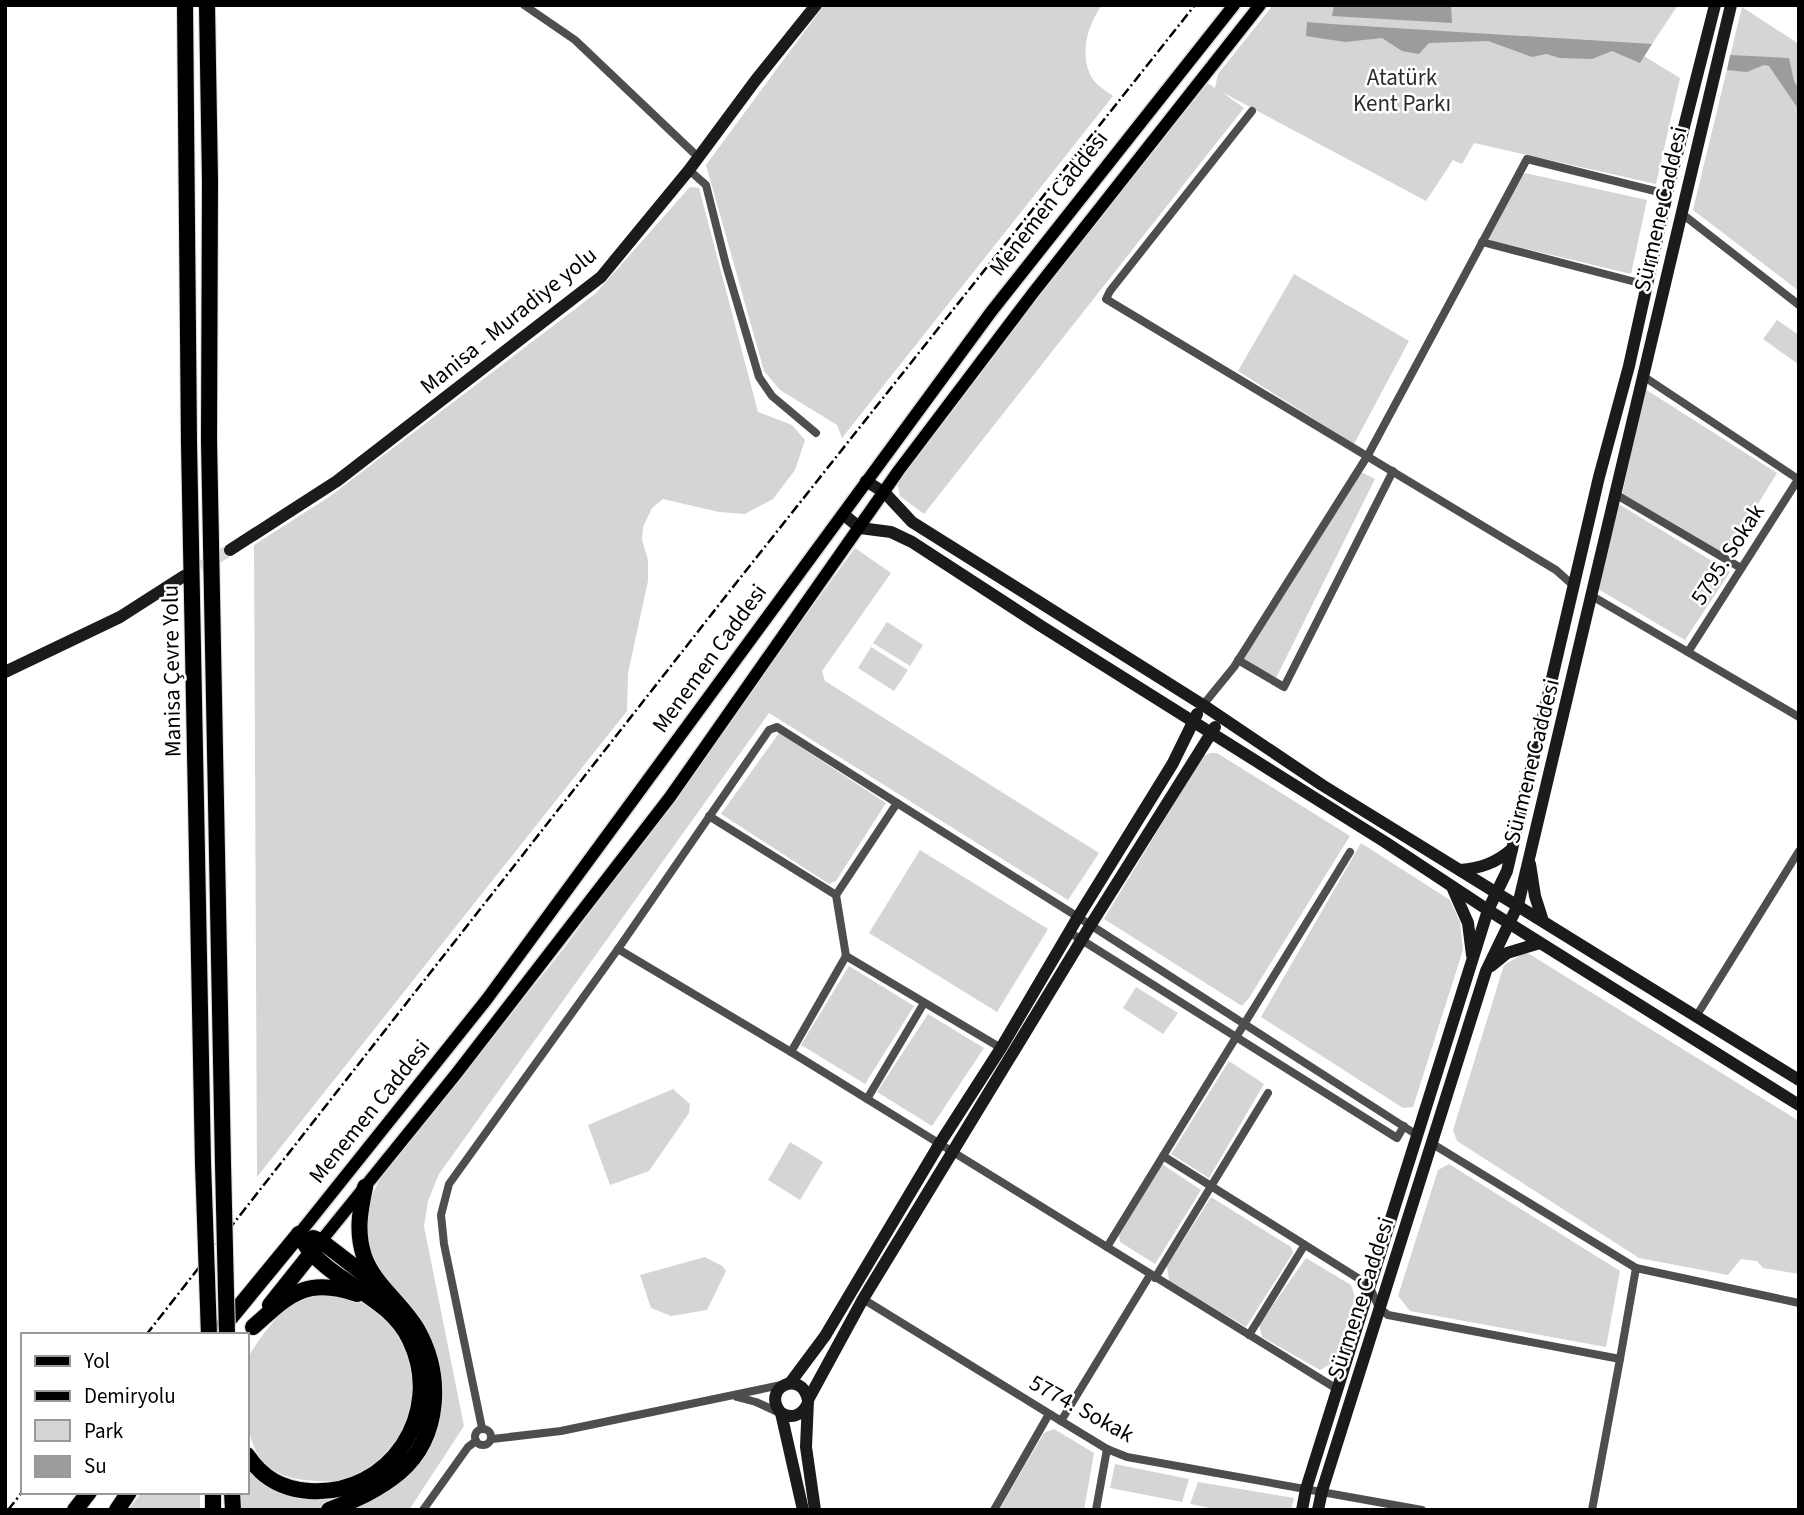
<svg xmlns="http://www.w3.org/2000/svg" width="1804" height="1515" font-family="'Source Sans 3',sans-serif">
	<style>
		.green { fill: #d5d5d5 }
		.water { fill: #9c9c9c }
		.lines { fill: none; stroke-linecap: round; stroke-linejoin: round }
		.secondary-tunnel { stroke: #d9d9d9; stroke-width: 12; stroke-dasharray: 12 6; stroke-linecap: butt }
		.primary-casing { stroke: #dbdbdb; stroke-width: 15 }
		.highway-casing { stroke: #dbdbdb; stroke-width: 18 }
		.street { stroke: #4e4e4e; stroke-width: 8 }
		.secondary { stroke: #1b1b1b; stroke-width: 12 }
		.primary { stroke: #000; stroke-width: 12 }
		.highway { stroke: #000; stroke-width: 16 }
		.rail { stroke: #000; stroke-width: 2.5; stroke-dasharray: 10 3.5 2 3.5; stroke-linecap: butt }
		.highway-bridge-casing { stroke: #dbdbdb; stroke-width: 18; stroke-linecap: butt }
		.highway-bridge { stroke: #000; stroke-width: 16 }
		.labels { text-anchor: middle; stroke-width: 5; stroke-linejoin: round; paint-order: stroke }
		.park-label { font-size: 23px; fill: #2c2c2c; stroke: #fff }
		.street-label { font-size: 23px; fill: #000; stroke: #fff }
	</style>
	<rect width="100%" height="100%" fill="#fff"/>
	<g class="green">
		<path d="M824,5H1102C1087,26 1079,55 1092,78C1096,85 1106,91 1113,96L842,438L837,425L780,390L764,371L706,165Z"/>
		<polygon points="1273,5 1678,5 1644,56 1680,78 1656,184 1474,143 1462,164 1453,160 1426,201 1222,92 1244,108 924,514 900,496 897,481 1201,79 1215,88 1218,74"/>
		<polygon points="1742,7 1799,44 1799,291 1693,210"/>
		<polygon points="1525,173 1647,200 1631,274 1490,240 1487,235 1519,178"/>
		<polygon points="690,187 699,188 758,412 792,425 805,440 795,470 773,499 745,514 719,512 663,499 652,508 643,527 642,540 648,560 648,581 628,673 627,711 257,1177 254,545 329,497 596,293"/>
		<polygon points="1294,274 1409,341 1354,444 1238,371"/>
		<polygon points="1777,320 1799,335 1798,364 1763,339"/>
		<polygon points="1645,389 1777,473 1726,556 1622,495"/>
		<polygon points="1361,472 1375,479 1276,678 1243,659"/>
		<polygon points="1617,503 1730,572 1685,640 1598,589"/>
		<polygon points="855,548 891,573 822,671 825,681 1099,853 1068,900 769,713 439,1174 428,1201 424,1226 464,1426 409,1510 349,1510 374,1500 410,1472 441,1401 440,1369 432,1341 419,1316 369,1260 364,1228 370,1199 381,1177 565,947"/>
		<polygon points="887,622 923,645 910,666 873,643"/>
		<polygon points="871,647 908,670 894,691 858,668"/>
		<polygon points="779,733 886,803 836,881 829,884 721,814"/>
		<polygon points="1211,753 1217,753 1350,836 1249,998 1242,1006 1104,919 1203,756"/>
		<polygon points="1361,843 1450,900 1460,922 1463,950 1413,1107 1403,1108 1261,1017"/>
		<polygon points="920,850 1048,929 997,1012 869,933"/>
		<polygon points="1526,952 1799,1121 1799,1274 1763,1268 1757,1261 1741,1259 1728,1275 1639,1258 1457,1141 1453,1130 1504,965"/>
		<polygon points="849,966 914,1006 865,1084 801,1045"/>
		<polygon points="1136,987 1178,1013 1163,1034 1123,1008"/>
		<polygon points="928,1014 984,1048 932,1126 877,1092"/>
		<polygon points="1229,1061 1264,1084 1209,1178 1171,1154"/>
		<polygon points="673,1089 690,1104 689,1113 649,1171 610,1185 588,1125"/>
		<polygon points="790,1142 823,1162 800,1200 768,1180"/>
		<polygon points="1162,1164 1201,1190 1155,1264 1120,1242 1119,1235"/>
		<polygon points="1449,1164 1620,1271 1606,1347 1410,1311 1398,1296 1438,1170"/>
		<polygon points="1211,1197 1291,1247 1293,1253 1246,1327 1169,1281 1167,1266"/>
		<polygon points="705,1257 722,1266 726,1271 707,1310 671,1316 651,1308 640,1275"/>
		<polygon points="1306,1258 1351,1285 1355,1297 1335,1361 1320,1370 1262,1337 1259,1325"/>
		<path d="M302,1289L369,1298L410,1340L417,1415L367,1480C300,1483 247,1488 247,1404C247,1392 244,1365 249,1356C262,1332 284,1310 302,1289Z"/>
		<polygon points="1054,1429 1094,1453 1084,1510 999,1510 1044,1433"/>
		<polygon points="1115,1464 1189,1479 1182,1502 1110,1488"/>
		<path d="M247,1467C272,1495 297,1501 334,1496L335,1500L315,1510H240V1492H247Z"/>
		<polygon points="1198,1482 1294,1498 1291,1510 1220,1510 1190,1504"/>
		<polygon points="142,1492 200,1492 200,1510 128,1510"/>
	</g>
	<g class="water">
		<polygon points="1334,5 1451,5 1452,23 1332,16"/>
		<polygon points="1307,22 1331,24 1652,44 1640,63 1612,51 1592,59 1560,58 1546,54 1532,57 1488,41 1429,43 1419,54 1402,51 1382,38 1345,42 1306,36"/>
		<polygon points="1730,55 1789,58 1794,81 1799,90 1799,110 1769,66 1764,65 1747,72 1727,70"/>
	</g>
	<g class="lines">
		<polyline class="secondary-tunnel" points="185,576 230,550"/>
		<g class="primary-casing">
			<g id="primary">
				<polyline points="299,1234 487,999 991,312 1234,5"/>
				<polyline points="321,1241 456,1074 670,797 899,470 1033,293 1260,5"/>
			</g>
		</g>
		<g class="highway-casing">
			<g id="highway">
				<polyline points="185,5 189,443 203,1163"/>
				<polyline points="207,5 210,181 209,440 223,1164"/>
				<polyline points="313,1238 321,1241 377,1284"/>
				<polyline points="270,1305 321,1241"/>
				<path d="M253,1327C289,1295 306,1276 357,1294"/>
				<polyline points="216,1335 299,1234"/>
				<path d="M247,1455C262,1478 282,1489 309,1491C390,1497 445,1413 410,1340C391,1299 340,1285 311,1252C306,1247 303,1240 299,1234"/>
				<polyline points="213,1492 213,1510"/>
				<polyline points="232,1492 233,1510"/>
				<polyline points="75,1510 89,1492"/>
				<polyline points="117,1510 129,1492"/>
				<path d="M329,1510C355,1500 379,1490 400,1472C441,1436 443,1375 417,1329C402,1303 374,1285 364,1256C356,1232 360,1211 365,1187"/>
			</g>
		</g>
		<g class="street">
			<polyline points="524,5 575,40 698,157"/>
			<polyline points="1252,111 1110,291 1106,299 1556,570 1575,587"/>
			<polyline points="689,170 706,185 726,265 759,377 772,396 816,433"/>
			<polyline points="1681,213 1799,305"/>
			<polyline points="1482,242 1647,285"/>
			<polyline points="1643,376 1798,479"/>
			<polyline points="1615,494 1741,568"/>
			<polyline points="1592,596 1799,717"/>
			<polyline points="1688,652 1799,478"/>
			<polyline points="1238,660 1284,687 1393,471"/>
			<polyline points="1203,705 1234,667 1368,455 1527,159 1667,194"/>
			<polyline points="709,816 836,895 846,956 1001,1048"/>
			<polyline points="836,895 897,803 1078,917 1417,1135"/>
			<polyline points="1069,932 1397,1138 1404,1126"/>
			<polyline points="618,949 791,1052 1337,1389"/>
			<polyline points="1697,1015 1799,851"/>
			<polyline points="791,1052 846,956"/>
			<polyline points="867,1099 924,1003"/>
			<polyline points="1431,1143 1636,1268"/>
			<polyline points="1163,1156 1369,1285 1379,1308 1388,1315 1620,1359 1592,1510"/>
			<polyline points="1107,1247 1350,852"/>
			<polyline points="1155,1278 1268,1093"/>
			<polyline points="863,1299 1061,1421 1107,1449 1127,1457 1422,1510"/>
			<polyline points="1249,1335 1304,1246"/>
			<polyline points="1620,1359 1636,1268 1799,1303"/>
			<polyline points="737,1397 756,1402 780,1413"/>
			<polyline points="1061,1421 1150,1275"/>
			<polyline points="482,1428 444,1244 441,1215 449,1184 618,949 769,730 777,727 897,803"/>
			<circle cx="483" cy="1437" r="8"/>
			<polyline points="492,1439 561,1431 781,1385"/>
			<polyline points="423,1510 468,1447 476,1441"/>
			<polyline points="994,1510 1049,1414"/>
			<polyline points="1096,1510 1107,1449"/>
		</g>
		<g class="secondary">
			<polyline points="866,481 885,493 912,522 1203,705 1322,785 1799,1080"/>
			<polyline points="843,514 860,528 891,532 912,542 1041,626 1385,842 1488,910 1799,1105"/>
			<polyline points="230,550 337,481 601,277 689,170 755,81 816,5"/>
			<polyline points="5,672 120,617 184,576"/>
			<polyline points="1530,864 1535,896 1543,921"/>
			<path d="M1460,870C1481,868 1496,863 1512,849"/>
			<polyline points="1453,889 1468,923 1472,955"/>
			<polyline points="1491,966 1507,953 1540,943"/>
			<polyline points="790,1383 825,1336 940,1143 1001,1048 1078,917 1173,763 1197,714"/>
			<path d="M781,1413C791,1419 801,1416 807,1405"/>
			<path d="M803,1510L781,1413C760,1388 802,1368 808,1400"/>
			<polyline points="815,1510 806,1447 808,1400 863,1299 1090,926 1215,727"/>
			<polyline points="1302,1510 1306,1489 1488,910 1507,871 1599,477 1629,366 1667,194 1715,5"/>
			<polyline points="1318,1510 1322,1491 1486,971 1518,905 1731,5"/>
		</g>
		<use href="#primary" class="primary"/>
		<use href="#highway" class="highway"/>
		<g class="rail">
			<polyline points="146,1335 729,592 1195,5"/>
			<polyline points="8,1510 23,1491"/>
		</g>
		<g class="highway-bridge-casing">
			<g id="highway-bridge">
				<polyline points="203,1163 209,1335"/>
				<polyline points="223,1164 227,1335"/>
			</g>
		</g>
		<use href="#highway-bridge" class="highway-bridge"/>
	</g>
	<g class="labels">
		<g class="park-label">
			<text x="1402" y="85">Atatürk<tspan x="1402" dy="26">Kent Parkı</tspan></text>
		</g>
		<g class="street-label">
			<text transform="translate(1048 203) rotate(-52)" y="8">Menemen Caddesi</text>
			<text transform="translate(1660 209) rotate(-77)" y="8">Sürmene Caddesi</text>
			<text transform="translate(508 320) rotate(-39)" y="8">Manisa - Muradiye yolu</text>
			<text transform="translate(1727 554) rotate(-57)" y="8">5795. Sokak</text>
			<text transform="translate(709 658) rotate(-54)" y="8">Menemen Caddesi</text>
			<text transform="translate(171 671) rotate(-91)" y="8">Manisa Çevre Yolu</text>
			<text transform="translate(1531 761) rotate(-76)" y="8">Sürmene Caddesi</text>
			<text transform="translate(369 1111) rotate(-51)" y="8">Menemen Caddesi</text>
			<text transform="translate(1360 1298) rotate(-72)" y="8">Sürmene Caddesi</text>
			<text transform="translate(1082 1408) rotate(29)" y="8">5774. Sokak</text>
		</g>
	</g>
	<rect width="1804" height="1515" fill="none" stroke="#000000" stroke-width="14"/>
	<rect x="21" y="1333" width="228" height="161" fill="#ffffff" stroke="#999999" stroke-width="2"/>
	<rect x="35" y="1356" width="35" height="10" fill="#000000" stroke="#999999" stroke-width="2"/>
	<text x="84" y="1368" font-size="21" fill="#000000">Yol</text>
	<rect x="35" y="1391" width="35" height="10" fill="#000000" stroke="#999999" stroke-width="2"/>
	<text x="84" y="1403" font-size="21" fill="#000000">Demiryolu</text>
	<rect x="35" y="1420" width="35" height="21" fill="#d5d5d5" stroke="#999999" stroke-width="2"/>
	<text x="84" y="1438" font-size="21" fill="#000000">Park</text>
	<rect x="35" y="1456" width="35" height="21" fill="#9c9c9c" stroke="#999999" stroke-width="2"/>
	<text x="84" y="1473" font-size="21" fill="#000000">Su</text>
</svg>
